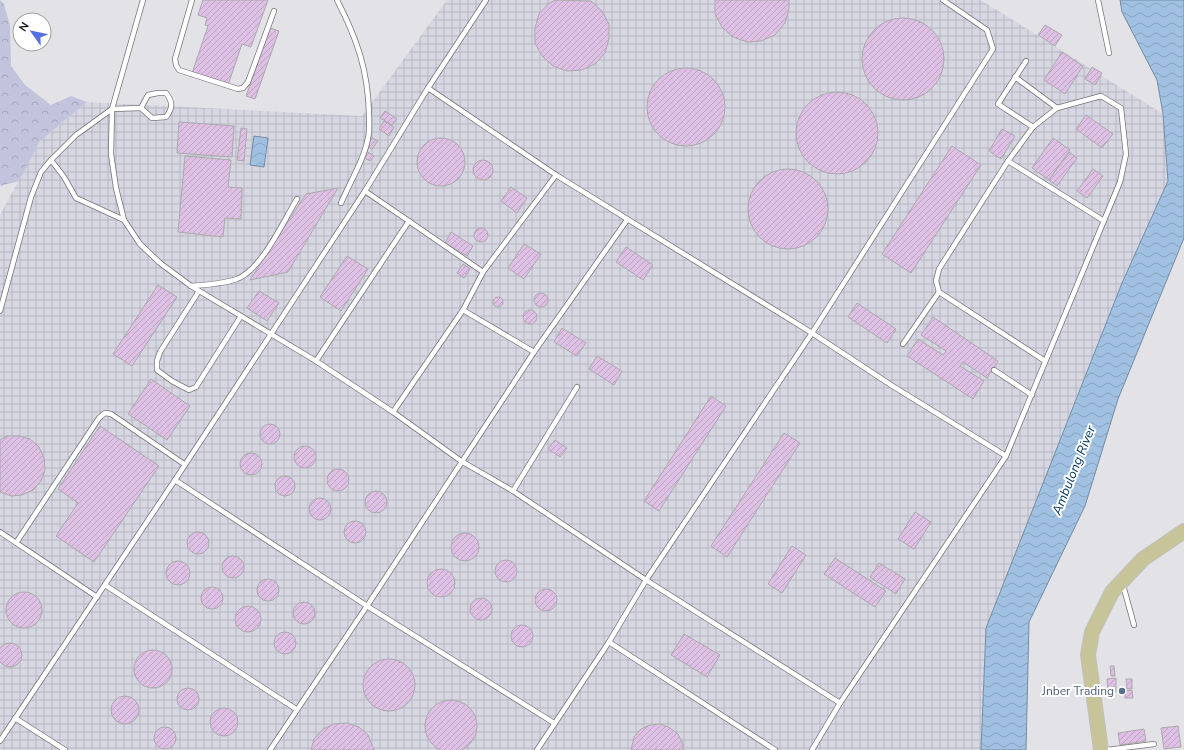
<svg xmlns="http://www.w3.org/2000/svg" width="1184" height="750" font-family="'Nunito Sans',sans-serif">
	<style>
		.industrial { fill: url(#industrial-grid) }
		.forest { fill: url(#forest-crowns) }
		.water { fill: url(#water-waves); stroke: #748ba2 }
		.building { fill: url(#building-hatch); stroke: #aca9ac }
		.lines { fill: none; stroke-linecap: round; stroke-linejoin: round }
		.lane-casing { stroke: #757578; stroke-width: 6 }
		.primary-casing { stroke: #c0c0c1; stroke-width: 16 }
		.lane { stroke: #fff; stroke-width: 4.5 }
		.primary { stroke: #c7c499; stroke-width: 14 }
		.service-dot { fill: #5c6f8a; stroke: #fff; stroke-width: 1.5 }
		.labels { text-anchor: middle; stroke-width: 4; stroke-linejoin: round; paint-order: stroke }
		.service-label { font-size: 12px; fill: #4e5e75; stroke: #fff; text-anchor: end }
		.water-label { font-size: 13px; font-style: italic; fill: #043962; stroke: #fff }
	</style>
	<defs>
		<pattern id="industrial-grid" width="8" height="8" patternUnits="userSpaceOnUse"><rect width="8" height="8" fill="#d6d7e2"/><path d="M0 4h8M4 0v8" fill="none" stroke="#b6b7c1"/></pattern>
		<pattern id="forest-crowns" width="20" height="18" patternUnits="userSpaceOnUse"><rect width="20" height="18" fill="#c2c3dc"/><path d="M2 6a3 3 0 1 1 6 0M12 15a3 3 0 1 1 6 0" fill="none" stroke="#a6a6bc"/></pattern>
		<pattern id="water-waves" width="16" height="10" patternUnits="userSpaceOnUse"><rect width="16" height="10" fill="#a0c1e1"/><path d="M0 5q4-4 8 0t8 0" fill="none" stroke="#89a5c0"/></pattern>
		<pattern id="building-hatch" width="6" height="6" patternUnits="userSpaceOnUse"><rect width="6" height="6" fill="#ddc0e3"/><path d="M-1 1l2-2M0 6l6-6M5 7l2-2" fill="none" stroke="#bca4c2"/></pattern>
	</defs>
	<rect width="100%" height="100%" fill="#e3e3e7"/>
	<polygon class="industrial" points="447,0 981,0 1163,114 1168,181 1122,283 986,628 981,750 0,750 0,215 40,141 87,102 362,116"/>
	<polygon class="forest" points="0,0 4,4 10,26 11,66 25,85 51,105 71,96 87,102 40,141 19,181 0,186"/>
	<g class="water">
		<polygon points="1120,0 1184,0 1184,238 1118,399 1085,506 1029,622 1026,750 981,750 986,628 1122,283 1168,181 1163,114 1157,80 1122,12"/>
		<polygon points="254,136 268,138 264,167 250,165"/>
	</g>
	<g class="building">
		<polygon points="203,0 268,0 251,47 242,44 228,85 192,73 208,26 205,25 207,18 198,15"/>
		<polygon points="556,0 591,1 602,11 609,24 609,39 605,53 595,64 582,70 567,71 553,66 542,56 535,43 535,28 539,14 549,3"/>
		<polygon points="715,0 789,0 789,9 785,23 775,35 761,41 747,42 733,37 722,27 715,14"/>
		<circle cx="903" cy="59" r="41"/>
		<polygon points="1045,25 1062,35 1055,46 1038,35"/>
		<polygon points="270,28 279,31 255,99 246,96"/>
		<polygon points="1062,52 1083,66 1065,94 1044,80"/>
		<polygon points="1092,67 1102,73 1095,85 1085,79"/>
		<circle cx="686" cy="107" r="39"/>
		<circle cx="837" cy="133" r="41"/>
		<polygon points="385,111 397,119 392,125 380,118"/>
		<polygon points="1086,115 1113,134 1102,148 1076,129"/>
		<polygon points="384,121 394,127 389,136 379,129"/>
		<polygon points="179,122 234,126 232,157 177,153"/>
		<polygon points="241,128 247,129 244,161 237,160"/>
		<polygon points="1002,129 1015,136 1001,159 989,151"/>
		<circle cx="441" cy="162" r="24"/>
		<polygon points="372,138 378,141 372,149 367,146"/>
		<polygon points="1053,138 1070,150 1049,180 1032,168"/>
		<polygon points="952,146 981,165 911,273 882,254"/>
		<polygon points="366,151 374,156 370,161 363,157"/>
		<polygon points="1069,152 1077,158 1057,186 1049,180"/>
		<polygon points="185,156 231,160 228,187 242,188 241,219 225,218 223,237 178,232"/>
		<circle cx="483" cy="170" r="10"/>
		<circle cx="788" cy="209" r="40"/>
		<polygon points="1093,169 1103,176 1087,198 1077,191"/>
		<polygon points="511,187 527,198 517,213 501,201"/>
		<polygon points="338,188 288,272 250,280 306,194"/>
		<circle cx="481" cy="235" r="7"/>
		<polygon points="451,232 473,246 467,256 445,243"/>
		<polygon points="524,244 541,254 524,279 508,268"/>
		<polygon points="626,247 653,265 643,280 616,262"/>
		<polygon points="347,256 368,269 341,311 320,297"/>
		<polygon points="463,264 470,269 464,278 457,273"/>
		<polygon points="158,285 177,297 132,366 113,354"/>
		<polygon points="259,291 279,303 267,321 247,308"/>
		<circle cx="541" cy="300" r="7"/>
		<circle cx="498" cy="302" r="5"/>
		<polygon points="857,303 896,329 887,343 848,317"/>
		<circle cx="530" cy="317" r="7"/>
		<polygon points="933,317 998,361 987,378 963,362 960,366 984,381 973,399 907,356 918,339 943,355 946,351 921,335"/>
		<polygon points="562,328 586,343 577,356 554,342"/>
		<polygon points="597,356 622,371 614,385 589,369"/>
		<polygon points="151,379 190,406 167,440 128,414"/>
		<polygon points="711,396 726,406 659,511 644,501"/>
		<circle cx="270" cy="434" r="10"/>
		<polygon points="100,426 159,466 94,562 56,536 78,503 58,489"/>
		<polygon points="784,433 800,443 727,557 711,546"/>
		<polygon points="7,436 19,436 30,439 39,447 44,458 45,470 41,481 33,490 22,495 11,496 0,492 0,440"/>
		<polygon points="555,440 567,448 560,457 548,449"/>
		<circle cx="305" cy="457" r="11"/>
		<circle cx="251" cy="464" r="11"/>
		<circle cx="338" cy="480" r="11"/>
		<circle cx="285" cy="486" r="10"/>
		<circle cx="376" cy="502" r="11"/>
		<circle cx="320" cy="509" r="11"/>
		<polygon points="915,512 931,522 914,549 898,539"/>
		<circle cx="355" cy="532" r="11"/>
		<circle cx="198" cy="543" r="11"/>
		<circle cx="465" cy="547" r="14"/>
		<polygon points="792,546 806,555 782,593 768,584"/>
		<circle cx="233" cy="567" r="11"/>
		<polygon points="835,558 886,591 875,607 824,574"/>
		<circle cx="506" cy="571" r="11"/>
		<circle cx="178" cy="573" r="12"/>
		<polygon points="879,563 905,579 896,594 870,577"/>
		<circle cx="441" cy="583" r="14"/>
		<circle cx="268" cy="590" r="11"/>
		<circle cx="212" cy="598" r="11"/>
		<circle cx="546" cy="600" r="11"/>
		<circle cx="24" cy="610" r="18"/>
		<circle cx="481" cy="609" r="11"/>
		<circle cx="304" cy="613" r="11"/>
		<circle cx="248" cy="619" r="13"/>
		<circle cx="522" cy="636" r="11"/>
		<circle cx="285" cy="643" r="11"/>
		<polygon points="684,634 720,655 707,677 671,655"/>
		<circle cx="10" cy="655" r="12"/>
		<circle cx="153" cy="669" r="19"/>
		<circle cx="389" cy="685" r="26"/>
		<polygon points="1110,666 1114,666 1115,676 1111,676"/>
		<polygon points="1116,678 1116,692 1108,692 1107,679"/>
		<polygon points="1126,679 1132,679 1132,689 1127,689"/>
		<circle cx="188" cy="699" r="11"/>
		<polygon points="1132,690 1133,698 1125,698 1125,691"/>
		<circle cx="125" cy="710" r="14"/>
		<circle cx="451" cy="726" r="26"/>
		<circle cx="224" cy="722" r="14"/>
		<polygon points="347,723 359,727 368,735 374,750 311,750 314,739 323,729 334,724"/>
		<polygon points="661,724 670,728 678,734 683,744 683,750 631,750 634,737 641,729 650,725"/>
		<polygon points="1178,726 1181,747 1164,749 1161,728"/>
		<circle cx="165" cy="738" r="11"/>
		<polygon points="1144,729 1146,741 1120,745 1118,733"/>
	</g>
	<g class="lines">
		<g class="lane-casing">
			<g id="lane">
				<polyline points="143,0 112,109 111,154 116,188 124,220 140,244 160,263 191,286 316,361 393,412 461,461 513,491 646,580 840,703"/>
				<polyline points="192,0 175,59 176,65 179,70 238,89 243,88 248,82 274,11"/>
				<path d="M337,0C357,39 368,70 369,114C369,121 370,131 368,138C364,160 350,182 341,203"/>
				<polyline points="1098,0 1109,53"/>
				<polyline points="1026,61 998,104 1033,127"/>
				<polyline points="1015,77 1057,108"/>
				<polyline points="428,88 556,175 812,333 891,385 1006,456 840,703 812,750"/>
				<path d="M158,93H166C173,102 173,108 166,117L152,118L141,108L148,95Z"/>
				<polyline points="51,160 64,177 76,198 124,220"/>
				<polyline points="1008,161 1104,221"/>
				<polyline points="365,191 483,272"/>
				<path d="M191,286C207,285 222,284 237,279C262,269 283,222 297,199"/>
				<polyline points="199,291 160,352 157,361 157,370 172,381 189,390 196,387 241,316"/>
				<polyline points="463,310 534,352"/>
				<polyline points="0,311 31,197 41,172 51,160 76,135 112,109 141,108"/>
				<polyline points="903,344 939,292"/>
				<polyline points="316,361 409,221"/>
				<polyline points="994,370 1032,395"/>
				<polyline points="393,412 463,310 483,272 556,175"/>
				<polyline points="1006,456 1120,182 1126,154 1121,108 1101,96 1057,108 1033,127 1008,161 939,269 936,281 939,292 1045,361"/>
				<polyline points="175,480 367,606 554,723"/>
				<polyline points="513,491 577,387"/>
				<polyline points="0,532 97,597"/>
				<polyline points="16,543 99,418 105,413 111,414 184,464"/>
				<polyline points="105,585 296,709"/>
				<polyline points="1123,585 1134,625"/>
				<polyline points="609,642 775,750"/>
				<polyline points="15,718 65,750"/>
				<polyline points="0,741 175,480 365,191 428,88 486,0"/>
				<polyline points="270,750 367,606 534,352 627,220"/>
				<polyline points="537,750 609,642 646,580 812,333 993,49 987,30 943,0"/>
				<polyline points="1107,750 1154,744"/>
			</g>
		</g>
		<g class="primary-casing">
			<polyline id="primary" points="1101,750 1088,655 1092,632 1112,592 1143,559 1184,531"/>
		</g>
		<use href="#lane" class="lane"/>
		<use href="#primary" class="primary"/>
	</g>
	<circle class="service-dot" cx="1122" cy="691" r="4"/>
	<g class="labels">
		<g class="service-label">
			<text x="1114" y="695">Jnber Trading</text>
		</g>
		<g class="water-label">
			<text transform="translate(1073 470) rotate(-68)" y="5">Ambulong River</text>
		</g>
	</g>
	<g transform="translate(32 32) rotate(303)"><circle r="19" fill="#ffffff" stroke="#9f9f9f"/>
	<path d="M0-3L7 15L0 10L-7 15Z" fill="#546ee3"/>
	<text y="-6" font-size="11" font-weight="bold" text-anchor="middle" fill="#0e0e0f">N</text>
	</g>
</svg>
